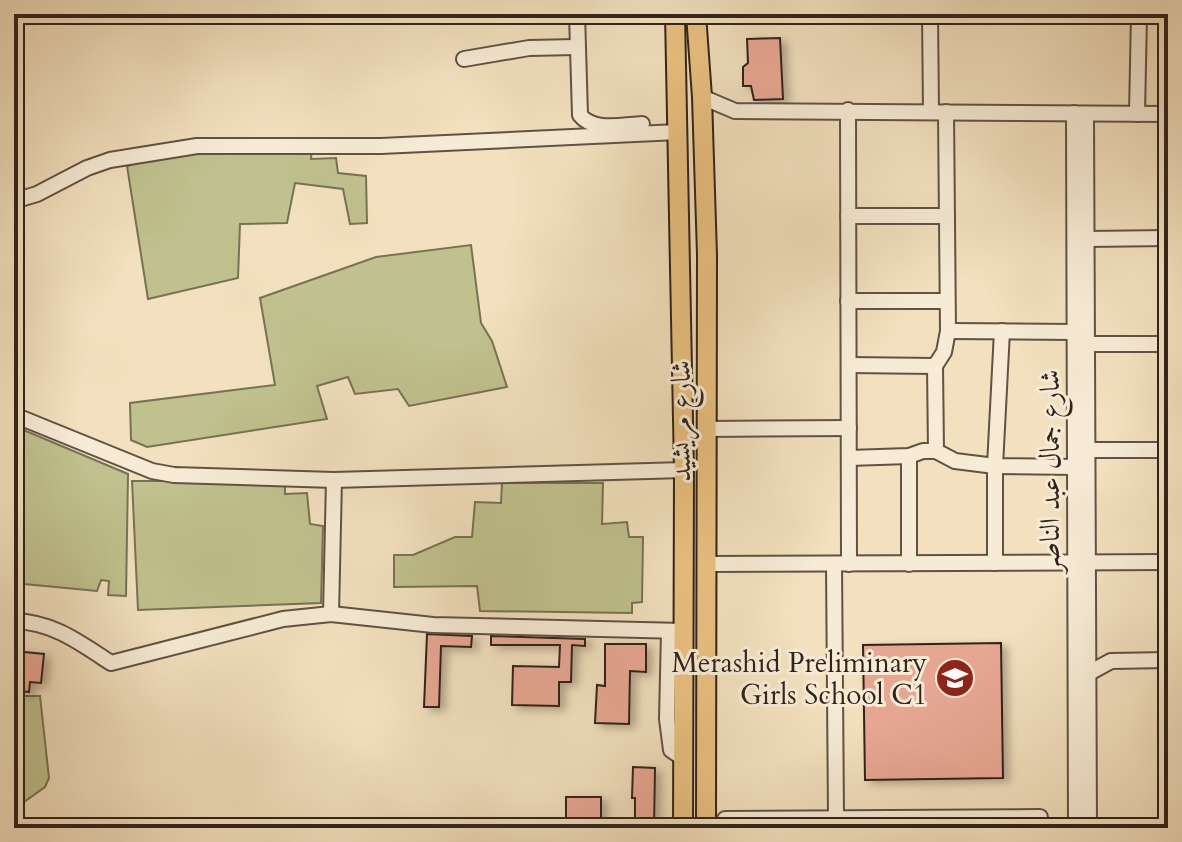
<svg xmlns="http://www.w3.org/2000/svg" width="1182" height="842" font-family="Cardo,Amiri,serif">
	<style>
		.green { fill: #c0c18e; stroke: #787254; stroke-width: 2 }
		.building { fill: #e7a692; stroke: #31231b; stroke-width: 2; filter: url(#shadow) }
		.lines { fill: none; stroke-linecap: round; stroke-linejoin: round }
		.minor-casing { stroke: #615244; stroke-width: 18 }
		.major-casing { stroke: #31231b; stroke-width: 22 }
		.minor { stroke: #f7ebd5; stroke-width: 14 }
		.major { stroke: #e9c07f; stroke-width: 18 }
		.labels { text-anchor: middle; stroke-width: 6; stroke-linejoin: round; paint-order: stroke }
		.street-label { font-size: 28px; fill: #31231b; stroke: #f7ebd5 }
		.poi-label { font-size: 28px; fill: #31231b; stroke: #f7ebd5; text-anchor: end }
	</style>
	<defs>
		<filter id="shadow"><feDropShadow dx="6" dy="3.5" stdDeviation="4" flood-color="#0004"/></filter>
	</defs>
	<rect width="100%" height="100%" fill="#f2e0be"/>
	<filter id="stains"><feTurbulence type="fractalNoise" baseFrequency=".0025" numOctaves="4"/><feColorMatrix values="0 0 0 0 .2 0 0 0 0 .09 0 0 0 0 .02 0 0 0 .5 -.17"/></filter>
	<radialGradient id="worn" r=".72"><stop offset=".6" stop-color="#630" stop-opacity="0"/><stop offset="1" stop-color="#630" stop-opacity=".3"/></radialGradient>
	<g class="green">
		<polygon points="312,148 311,159 336,158 338,173 366,176 367,223 350,224 343,189 295,183 287,223 240,224 238,278 148,299 127,166 183,151"/>
		<polygon points="471,245 481,323 492,341 507,387 409,406 398,389 355,394 348,377 317,386 327,419 147,447 131,440 130,403 275,385 260,298 376,257"/>
		<polygon points="14,426 128,474 126,596 108,595 109,581 101,580 97,591 14,583"/>
		<polygon points="132,481 285,481 285,494 307,493 310,524 323,526 321,603 138,610"/>
		<polygon points="502,483 603,483 602,524 627,522 629,537 643,537 642,602 632,603 632,613 480,611 477,586 394,587 394,555 413,555 455,537 472,537 475,502 501,503"/>
		<polygon points="14,696 40,696 49,778 45,787 14,809"/>
	</g>
	<g class="building">
		<polygon points="780,38 783,99 754,100 751,86 743,86 743,67 748,63 747,39"/>
		<polygon points="427,634 472,636 471,647 441,646 439,707 424,707"/>
		<polygon points="491,636 585,639 585,646 572,645 571,682 559,682 559,706 512,705 513,666 559,667 560,645 491,645"/>
		<polygon points="1001,643 1003,778 865,780 863,645"/>
		<polygon points="605,644 646,644 646,672 630,671 629,724 595,723 597,685 605,686"/>
		<polygon points="14,651 44,654 41,683 30,682 29,692 14,690"/>
		<polygon points="633,767 655,768 654,828 635,828 635,798 632,798"/>
		<polygon points="566,797 601,797 601,820 592,820 592,828 566,828"/>
	</g>
	<g class="lines">
		<g class="minor-casing">
			<g id="minor">
				<path d="M577,14L580,115C593,132 622,125 642,124"/>
				<polyline points="930,14 931,111"/>
				<polyline points="464,59 529,48 577,47"/>
				<polyline points="702,97 735,111 1168,114"/>
				<polyline points="848,110 849,564"/>
				<polyline points="1074,113 1076,828"/>
				<polyline points="1086,114 1089,828"/>
				<polyline points="1137,114 1139,14"/>
				<polyline points="14,201 37,194 87,168 110,160 197,146 381,146 678,132"/>
				<polyline points="848,216 947,216"/>
				<polyline points="1087,239 1168,238"/>
				<polyline points="848,301 947,301"/>
				<polyline points="948,331 1074,332"/>
				<polyline points="1087,344 1168,344"/>
				<polyline points="849,365 935,366 944,352 948,331 946,112"/>
				<polyline points="935,366 936,451"/>
				<polyline points="14,415 152,471 174,475 334,480 684,470"/>
				<polyline points="708,429 849,428"/>
				<polyline points="1088,450 1168,450"/>
				<polyline points="909,456 909,564"/>
				<polyline points="849,458 909,456 923,451 936,451 955,461 995,466 1075,467"/>
				<polyline points="995,563 995,466 1002,331"/>
				<polyline points="708,564 1168,562"/>
				<polyline points="834,564 836,818"/>
				<polyline points="331,614 334,480"/>
				<path d="M14,621C53,622 79,642 111,663L283,619L331,614L433,625L683,631"/>
				<polyline points="669,631 667,719 671,750 684,759"/>
				<polyline points="1089,673 1111,661 1168,660"/>
				<polyline points="725,819 1040,817"/>
			</g>
		</g>
		<g class="major-casing">
			<g id="major">
				<polyline points="675,14 684,470 683,828"/>
				<polyline points="696,14 702,97 707,255 706,828"/>
			</g>
		</g>
		<use href="#minor" class="minor"/>
		<use href="#major" class="major"/>
	</g>
	<defs>
		<g id="school-disc" transform="scale(2)"><circle r="9.5" fill="#8f2418" stroke="#f7ebd5"/><path d="M0-5L7-2L0 1L-7-2ZM-4 1L0 2.5L4 1V4Q0 6-4 4Z" fill="#fff"/></g>
	</defs>
	<g fill-rule="evenodd">
		<use href="#school-disc" x="955" y="678"/>
	</g>
	<g class="labels">
		<g class="street-label">
			<text transform="translate(680 421) rotate(-90)" y="10">شارع مريشيد</text>
			<text transform="translate(1049 471) rotate(-90)" y="10">شارع جمال عبد الناصر</text>
		</g>
		<g class="poi-label">
			<text x="927" y="672">Merashid Preliminary<tspan x="927" dy="32">Girls School C1</tspan></text>
		</g>
	</g>
	<rect width="1182" height="842" fill="none" stroke="#f2e0be" stroke-width="48"/>
	<rect x="16" y="16" width="1150" height="810" fill="none" stroke="#31231b" stroke-width="4"/>
	<rect x="24" y="24" width="1134" height="794" fill="none" stroke="#31231b" stroke-width="2"/>
	<rect width="100%" height="100%" filter="url(#stains)"/>
	<rect width="100%" height="100%" fill="url(#worn)"/>
</svg>
